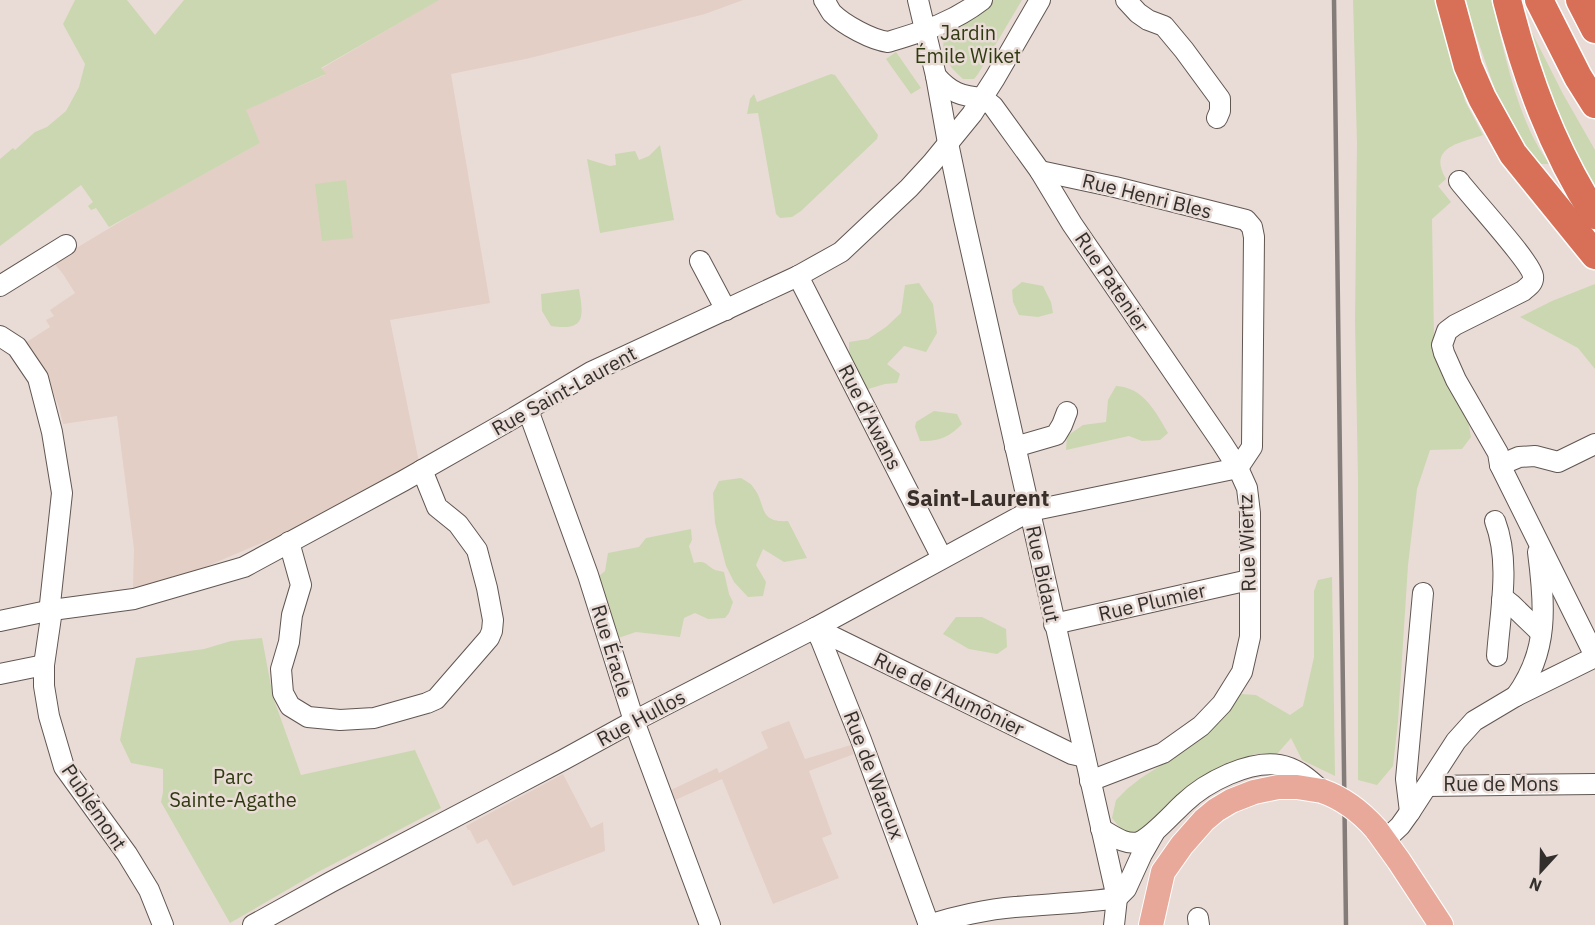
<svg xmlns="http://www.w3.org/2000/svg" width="1595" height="925" font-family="'IBM Plex Sans',sans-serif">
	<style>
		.built { fill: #e3cfc5 }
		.green { fill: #cbd7b0 }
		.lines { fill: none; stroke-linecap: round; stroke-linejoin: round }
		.minor-casing { stroke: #615651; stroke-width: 22 }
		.major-casing { stroke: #fff; stroke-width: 26 }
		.highway-casing { stroke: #fff; stroke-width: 31 }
		.minor { stroke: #fff; stroke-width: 20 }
		.major { stroke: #e8a99a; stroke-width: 24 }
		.highway { stroke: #d86f57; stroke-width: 28 }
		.rail { stroke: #847c78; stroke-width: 4.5 }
		.major-bridge-casing { stroke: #fff; stroke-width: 26; stroke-linecap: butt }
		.major-bridge { stroke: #e8a99a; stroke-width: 24 }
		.labels { text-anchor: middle; stroke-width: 5; stroke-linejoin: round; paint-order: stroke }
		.park-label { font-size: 20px; fill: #303a10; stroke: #e9dcd6 }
		.street-label { font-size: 20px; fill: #332f2c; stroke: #e9dcd6 }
		.quarter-label { font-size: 22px; font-weight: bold; fill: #382f2a; stroke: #e9dcd6 }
	</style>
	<rect width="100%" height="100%" fill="#e9dcd6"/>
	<g class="built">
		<polygon points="438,0 743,0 705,14 530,58 451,74 490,303 390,320 419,462 345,504 280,535 189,574 133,588 134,549 117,416 63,424 59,407 41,363 25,343 50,327 46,320 54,316 50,310 75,293 63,274 53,262 143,208 260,143 245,110 325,75 321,69"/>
		<polygon points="789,721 805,759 851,745 854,754 809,771 832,834 822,838 839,878 773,904 722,779 673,801 669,791 717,768 719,773 768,748 761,732"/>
		<polygon points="563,774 591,828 603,822 605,851 513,886 487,839 477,844 470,830 468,830 466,826"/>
	</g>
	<g class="green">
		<polygon points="75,0 127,0 155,35 184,0 439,0 321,68 326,74 246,110 260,143 109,227 96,208 91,210 88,206 93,202 81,185 0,246 0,159 13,148 15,150 35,132 47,127 66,111 79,87 85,64 63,24"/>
		<path d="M990,0H1022L978,74L974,79H963C958,74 953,70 949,64C928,33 969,14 990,0Z"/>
		<path d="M1353,0H1436L1465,101L1483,135C1460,143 1427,147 1446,179L1438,186L1451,202L1432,219L1434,338L1436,348L1467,415L1471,437L1462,449L1430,450L1417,489L1408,565L1398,721L1393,766L1377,785L1358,780V480L1355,321L1357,143Z"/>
		<path d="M1464,0H1491C1505,51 1517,123 1550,164H1532L1504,116Z"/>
		<polygon points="1525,19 1563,94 1595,150 1595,202 1555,120"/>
		<polygon points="896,52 921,88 911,94 886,59"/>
		<polygon points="831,74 835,75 878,135 877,139 801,211 792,217 780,218 776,214 758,113 747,114 750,99 754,94 757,102"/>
		<polygon points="660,145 674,220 600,233 587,159 610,166 616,165 615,154 635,151 639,160 649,156"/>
		<polygon points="346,180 353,238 322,241 315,184"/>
		<polygon points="1022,282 1043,286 1051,302 1053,313 1038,317 1019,315 1013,302 1012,290"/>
		<polygon points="919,283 933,304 937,333 926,352 904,346 887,364 900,374 897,383 885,384 868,389 849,361 849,342 868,339 886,327 901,313 905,285"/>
		<polygon points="1595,284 1595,369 1578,348 1520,317 1552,301"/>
		<path d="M579,289C584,318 585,331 551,326L542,311L541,294Z"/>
		<path d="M1116,386C1143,387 1156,412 1168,433L1160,440L1142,441L1129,436L1066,450L1067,436L1083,425L1106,422L1108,400Z"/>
		<path d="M934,411L957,414L962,424C949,437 939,442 920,441L915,427L916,422Z"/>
		<path d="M741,478C745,481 751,483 753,487C767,504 757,523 788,521L807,558L784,562L763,549L756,565L766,582L763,596L748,597L734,582L726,566L715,523L713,493L719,481Z"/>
		<path d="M691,529L692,540L689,546L694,563C707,560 705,565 715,570C718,571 721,571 724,572L729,594L733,602L729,613L725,618L708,619L695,613L684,618L680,637L636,632L618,638L598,577L605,571L608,553L639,547L646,538Z"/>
		<path d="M1332,577L1335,776L1302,760L1291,738L1277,754H1255L1219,771L1146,830C1127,836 1124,833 1112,818L1116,800L1127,789L1141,778L1188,748L1216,723L1241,694L1256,695L1290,715L1303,706L1314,657V591L1318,580Z"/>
		<polygon points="956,617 982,617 1006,629 1007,647 997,654 969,649 943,634"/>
		<polygon points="262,638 273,697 301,775 415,750 441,808 318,872 230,923 161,802 163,792 163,769 131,763 120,740 136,658 204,649 231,641"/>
	</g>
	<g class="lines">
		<g class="minor-casing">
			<g id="minor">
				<path d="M824,0C827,4 829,9 832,13C844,25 872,40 888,42C924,31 952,23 982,0"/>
				<polyline points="918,0 936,76 948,143 964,219 1117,898 1114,925"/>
				<polyline points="1126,0 1138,13 1148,20 1164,26 1184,50 1220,99 1220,111 1217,118"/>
				<path d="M936,76C951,93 961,96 983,98"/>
				<polyline points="983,98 993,106 1040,171 1072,224 1222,443 1238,468 1247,488 1250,513 1250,637 1242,672 1222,704 1201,726 1163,753 1090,781"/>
				<polyline points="1040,171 1115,187 1246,220 1252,227 1254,237 1252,447 1238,468"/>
				<path d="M1459,181C1471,197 1531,262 1533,276C1534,283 1529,286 1523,291L1455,325L1447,331L1442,345L1444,353L1456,380L1498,453L1500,465L1595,656"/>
				<polyline points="700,261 726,310"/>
				<polyline points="798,276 942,558"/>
				<polyline points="0,286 66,245"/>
				<polyline points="0,336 17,347 38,378 52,432 62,493 50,604 52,610 44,665 44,686 49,716 64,767 127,854 149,890 163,925"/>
				<polyline points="528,410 588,575 634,721 710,925"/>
				<polyline points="1015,447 1056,435 1062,425 1067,412"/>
				<polyline points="1500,465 1519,457 1535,456 1558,462 1595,444"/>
				<path d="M1495,521C1511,563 1500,612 1497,656"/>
				<polyline points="289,542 301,585 292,615 289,642 281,669 283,693 290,706 308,717 340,720 374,718 427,703 436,699 489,638 492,631 493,620 487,588 477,550 458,524 437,507 422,470"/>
				<polyline points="1502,600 1506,600 1511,604 1541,633"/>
				<polyline points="0,621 52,610 134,599 244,567 403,481 512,419 591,372 798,276 841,252 909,188 932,163 972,114 995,78 1040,0"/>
				<polyline points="1054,624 1249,580"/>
				<polyline points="815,628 821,640 861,740 929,925"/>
				<polyline points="815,628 1072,754 1085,757"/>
				<polyline points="0,674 44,665"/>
				<path d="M1516,696C1549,651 1545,606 1538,552"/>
				<polyline points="1427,786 1595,784"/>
				<polyline points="1410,812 1406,779 1423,593"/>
				<path d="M1101,829C1112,835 1126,846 1139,842C1152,837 1173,813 1184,803C1206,782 1249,760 1280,765C1297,768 1310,780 1322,791"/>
				<polyline points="1385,840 1400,826 1410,812 1456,741 1474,721 1516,696 1595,657"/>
				<polyline points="1117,898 1126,889 1142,854 1154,833"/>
				<polyline points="1198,918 1199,925"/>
				<polyline points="253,925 331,882 563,760 634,721 815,628 1030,511 1238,468"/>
				<path d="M928,925C953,917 988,909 1015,907C1049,904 1083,903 1117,898"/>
			</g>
		</g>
		<g class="major-casing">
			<g id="major">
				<polyline points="1376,829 1399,861 1441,925"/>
				<polyline points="1151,925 1163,872 1182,845 1204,820 1216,810 1231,801 1254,792 1278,787 1297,787 1322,791"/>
			</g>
		</g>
		<g class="highway-casing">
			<g id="highway">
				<polyline points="1450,0 1468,66 1482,98 1513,154 1595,255"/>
				<path d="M1507,0C1526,76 1552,148 1595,215"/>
				<polyline points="1539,0 1578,77 1595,104"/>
				<polyline points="1580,0 1595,29"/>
			</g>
		</g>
		<use href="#minor" class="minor"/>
		<use href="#major" class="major"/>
		<use href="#highway" class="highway"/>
		<polyline class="rail" points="1334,0 1346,925"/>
		<g class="major-bridge-casing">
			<path id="major-bridge" d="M1322,791C1345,799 1361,812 1376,829"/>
		</g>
		<use href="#major-bridge" class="major-bridge"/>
	</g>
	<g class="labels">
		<g class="park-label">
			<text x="968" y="40">Jardin<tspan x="968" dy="23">Émile Wiket</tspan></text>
			<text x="233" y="784">Parc<tspan x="233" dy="23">Sainte-Agathe</tspan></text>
		</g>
		<g class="street-label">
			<text transform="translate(1147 196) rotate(14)" y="7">Rue Henri Bles</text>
			<text transform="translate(1112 282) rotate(56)" y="7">Rue Patenier</text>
			<text transform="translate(564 391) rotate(-29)" y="7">Rue Saint-Laurent</text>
			<text transform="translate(870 417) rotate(63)" y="7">Rue d'Awans</text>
			<text transform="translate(1247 543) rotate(-92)" y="7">Rue Wiertz</text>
			<text transform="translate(1043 574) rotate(78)" y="7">Rue Bidaut</text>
			<text transform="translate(1152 602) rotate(-13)" y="7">Rue Plumier</text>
			<text transform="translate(612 651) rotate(73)" y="7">Rue Éracle</text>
			<text transform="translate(949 694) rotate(26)" y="7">Rue de l'Aumônier</text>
			<text transform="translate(641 718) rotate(-28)" y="7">Rue Hullos</text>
			<text transform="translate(874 775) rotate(69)" y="7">Rue de Waroux</text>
			<text x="1501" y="791">Rue de Mons</text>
			<text transform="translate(94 807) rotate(56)" y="7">Publémont</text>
		</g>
		<g class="quarter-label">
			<text x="978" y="506">Saint-Laurent</text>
		</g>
	</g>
	<g transform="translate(1541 871) rotate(202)" stroke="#e9dcd6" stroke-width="4.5" paint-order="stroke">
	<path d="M0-4.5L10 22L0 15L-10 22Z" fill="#332f2c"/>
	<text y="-9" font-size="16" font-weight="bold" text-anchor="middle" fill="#332f2c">N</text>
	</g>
</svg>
